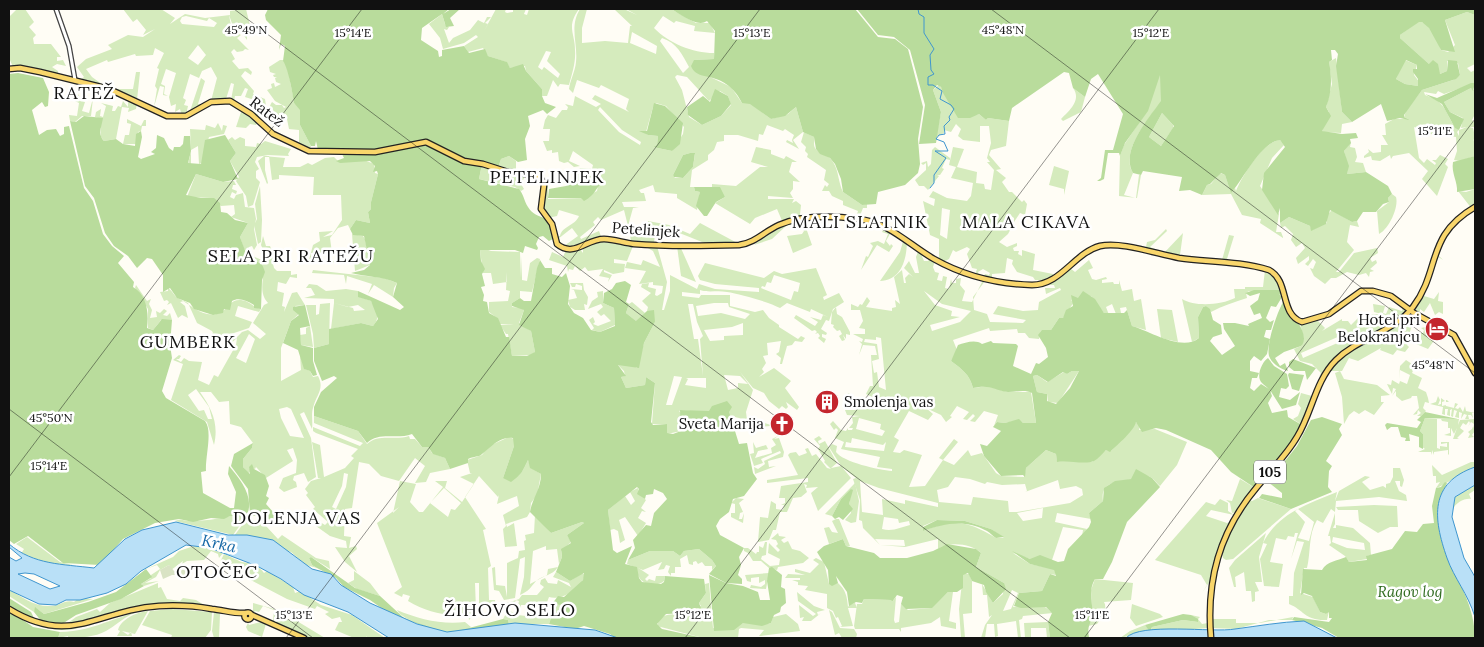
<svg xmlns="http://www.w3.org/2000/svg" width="1484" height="647" font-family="Lora,serif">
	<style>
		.green { fill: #d5ebbd; fill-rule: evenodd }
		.forest { fill: #b9dc9c; fill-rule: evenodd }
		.cemetery { fill: #d9e3c4 }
		.water { fill: #b9e0f7; stroke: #3f96cf; fill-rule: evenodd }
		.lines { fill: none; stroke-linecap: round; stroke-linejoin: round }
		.stream { stroke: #3f96cf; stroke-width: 1 }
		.minor-casing { stroke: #444; stroke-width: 5.5 }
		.major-casing { stroke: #222; stroke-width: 7 }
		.minor { stroke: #fff; stroke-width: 3 }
		.major { stroke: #f9d66b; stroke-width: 4.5 }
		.ticks { fill: none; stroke: #111; stroke-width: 1; stroke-opacity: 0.45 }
		.labels { text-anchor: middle; stroke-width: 5; stroke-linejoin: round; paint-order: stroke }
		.shield { fill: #fff; stroke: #585858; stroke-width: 1 }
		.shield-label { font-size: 14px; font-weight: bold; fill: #111 }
		.street-label { font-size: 15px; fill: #111; stroke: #fff }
		.poi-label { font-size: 15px; fill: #111; stroke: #fff; text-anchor: end }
		.park-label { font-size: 15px; font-style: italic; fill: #2f6b1f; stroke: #fff }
		.water-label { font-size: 16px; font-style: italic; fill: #1768a6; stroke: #fff }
		.quarter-label { font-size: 18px; letter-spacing: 1px; fill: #111; stroke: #fff }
		.ticks-label { font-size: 12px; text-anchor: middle; fill: #111; stroke: #fff; stroke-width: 5; stroke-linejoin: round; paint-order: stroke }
	</style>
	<rect width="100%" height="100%" fill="#fffdf5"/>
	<g class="green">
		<polygon points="17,9 25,9 34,22 29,27 36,35 33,38 34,44 51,44 61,57 57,57 57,61 63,60 66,66 57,64 52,67 58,71 58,75 13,67 9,58 9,17"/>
		<path d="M123,9H161L175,18L170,24L185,14L205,18L230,15V11L246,9L252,34L247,35V40L238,27L234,29L229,15L232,31L241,35L237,38L249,50L245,49L243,51L237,52L234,49L231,52L235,59L232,61L239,69L248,68L252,72L251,75L245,71L241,76L254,91L253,94L265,99L267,113L261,110L258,116L262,122L250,110L243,107L244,103V107L255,112L259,104L263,107L264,106L261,102L245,97L248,89L245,88L241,96H235L234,101L231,100L234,84L231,83L226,99L211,101L217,78L211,67L202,71L199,78L190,74L183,98L186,100L184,105L188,106L186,115L182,116L180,109L175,112L176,104L171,106L169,97L176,73L166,69L161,84L165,86L164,94L168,96L163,95L164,87L160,86L154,107L157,89L155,86L159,69L157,68L164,53L155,48L153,55L136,56L135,54L108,62L107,60L86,69L92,77L106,87L80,80L84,77L77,67L86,59L112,49L108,45L128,35L143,37L155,29L143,35L146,30L137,19L133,22ZM186,16L207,21L209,18L217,23L214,27L182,24L180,21L182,17ZM198,45L206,55L198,65L188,58Z"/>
		<path d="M496,9H506L505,12L507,13L513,12V9H526L524,14L527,15L529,9H579C566,27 575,33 575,50C576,62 572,74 569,85L560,84L558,87L553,80L547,96H542V89L526,71L525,66L510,68L506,62L488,56L483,48L468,52L464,46L478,37L476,35L464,43L443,49L440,38L429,24L442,14L445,24L449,27L447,30L444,29L449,43L453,38L470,30L478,20L484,23L487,17H491L485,23L488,24L484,31ZM546,51L551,52L547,61L560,74L558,78L544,67L542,70L538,67Z"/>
		<path d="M580,9H587L582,28V43L605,41L628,43L630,26H632L614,9H624L637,15L626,9H671L696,23H710L715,33L694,31L695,26L676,21L674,23L663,16L654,28C669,43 692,53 714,53V59L694,60L708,76L731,87L742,103H750L771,119L788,114L796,107L803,132L793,140L799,149L786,142L787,140L793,143L792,140L794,135L785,129L783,131L767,125L763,135L759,134L758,141L738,135H724V141L717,142L714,150L708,155V160L692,170L690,187H694L695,191L700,192L697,210L677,198V194L655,192L653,185L639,190L641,193H644L646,201L622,202L624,207H639L633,208L628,226L624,210L601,220L598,217L593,222L595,225L580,237L581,239L599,231L602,239C587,245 563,258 555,236H560C562,226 575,226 579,216L559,210L557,216L548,218C539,207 545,194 545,182L548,181V199L583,198L597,191L598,186L603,182L602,180H577L575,176L580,168L592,169L593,165L573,151L569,161L580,166L574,167L568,162L564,163L559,161L558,152L552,153V150L547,151L543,141H549L550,129H543L545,120L548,115L556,118L562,110H567L568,107L565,104L573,106L575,96L596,107L601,104L592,99L595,95L629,112L626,109L629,99L601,85L599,88L577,80L573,93L569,89C570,80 575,72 576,62C578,43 569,27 580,9ZM632,32L657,46L656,54L630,43ZM662,38C677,43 682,54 689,67L683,73L660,41ZM677,75L687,77L709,101L720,91L728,96L731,105L721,116L702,125L689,117L682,90L675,77ZM656,103L666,106L684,127L683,134L672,151L653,147L657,145L658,136L648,135L641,131L646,132L653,107ZM600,107L622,130L641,142L640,145L619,132L598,110ZM690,153L695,154L693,167L683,178H675L673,175L683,155ZM572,228L578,236L564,246L558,239Z"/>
		<path d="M1467,12L1475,15V64L1467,68L1471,72L1475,70V83L1444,94L1438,91L1436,94L1424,92L1425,95C1430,97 1436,99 1440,103C1448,110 1450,125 1459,130L1457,132L1459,136V130L1467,127L1461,128L1463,118L1450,112L1444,102L1471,88L1474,90L1475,87V114L1472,120L1475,123L1474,127H1469L1473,128L1474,132L1475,130V139L1473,140L1475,141V156L1460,161L1454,160L1457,151L1456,137L1430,134L1414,127L1419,158L1424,163L1427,159L1435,165L1436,163L1432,160H1436L1440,155L1448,159L1445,164L1448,167L1437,196L1422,179L1428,171L1409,153L1393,156L1391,159L1390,155L1380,161L1372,160L1371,156L1364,158V156L1369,152L1368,149L1373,153L1381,152V145H1388L1382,135H1386L1385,124L1394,119H1408L1404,117L1406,111L1422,90L1453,80L1460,75L1458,63L1447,61V71L1440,74L1400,38V35L1419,21C1430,23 1437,40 1441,50L1448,52L1455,45L1445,20Z"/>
		<polygon points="1336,58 1342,112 1352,122 1342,124 1341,133 1324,132 1322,131 1329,112 1326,107 1332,84 1329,62"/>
		<path d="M280,60H283L287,66V71L289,70C289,82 293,91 294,103L300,108V125L311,146L310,150L299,146V130L289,129L286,114L279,113L278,126L273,125L274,112L272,108L270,124C268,115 268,108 272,102L276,105H282L284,108L286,107L275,101L267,90L272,88L271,84L274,83L275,87L281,84L276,82L275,78L277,77H274L273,75L276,74L270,72L269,67Z"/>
		<polygon points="1405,60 1417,65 1414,75 1420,83 1418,86 1405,84 1396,79"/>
		<polygon points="136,72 140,72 137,100 142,104 112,89 133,89"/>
		<path d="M1159,75H1161L1162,101C1148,119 1120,151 1133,173L1124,195L1136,198L1139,175H1141L1137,198L1119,196L1120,156L1124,145L1145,114Z"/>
		<polygon points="201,78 205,81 198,104 204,104 189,114"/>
		<path d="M939,85C945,91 952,110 960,118L979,114L986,120L988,118L1009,121L1006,146L991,150L989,155L1001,169L996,170L1006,178L1002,182L1009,192H1012L1022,202L1024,200L1027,204L1025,215L1020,213L1014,222V218L1010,215L1007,219L1013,225L1008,234L999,242L1007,247L1017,243V246L1013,248L1014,251H1019L1018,254L1022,256V250L1035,254L1033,270L1053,274L1054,277L1045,280H1035L1033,277L1017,272L1012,264L1013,260L1007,258L1005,273L992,274V279L983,278L985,274L989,275L990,273L983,269L978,272L979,276L975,275L977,269L972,268L967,254L970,249L967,247L956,252L953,250L949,259L943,262L939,260V239L930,235L923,201L934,206L935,199L929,197L933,191L947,198L967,201L971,196L973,183L951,178L956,167L949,165L953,147L964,149L957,167L977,172L976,183L984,184L985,189L991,190L994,170L987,162H990L987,158L991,143L989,126H980V142L963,140L958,136L961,129L956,124L951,132L944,130V133L936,137L941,112L933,90ZM942,208L950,210L947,239L940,235Z"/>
		<path d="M1073,88L1085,97L1081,112L1063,121L1061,119C1069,111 1082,100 1073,88Z"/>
		<polygon points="77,94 79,95 80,100 85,102 82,111 89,113 93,98 91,116 82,116 75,122 70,121 69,115 77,116 79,103 75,101"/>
		<polygon points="128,100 137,103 136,109 128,112 129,108 122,107 116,139 104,141 101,137 101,119 95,117 96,112 101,109 100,116 103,117 106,106 101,103 113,106 112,111 115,111 118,106 121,107 123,101 128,107"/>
		<polygon points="242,109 257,123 256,125 250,124 246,128 236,127"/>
		<polygon points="1162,113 1173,125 1173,128 1161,146 1149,137"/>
		<polygon points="127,119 141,126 144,120 146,120 146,126 142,126 141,131 138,132 137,144 123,144 125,135 129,135 131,124 127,123"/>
		<polygon points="218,123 222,131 223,125 227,126 224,134 209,137 202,163 199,164 198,146 191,150 191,164 188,164 191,151 190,129 205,130 206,125 215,128"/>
		<path d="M804,132L814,137C815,141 813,144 815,148C820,156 829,154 833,162C839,171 838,182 843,192L862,205L867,204V208H863L859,218L856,217L858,211L843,205V201L832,196L829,191H822L825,185L827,187L829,184L824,180L826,170L807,157L808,154L805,151L806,147L801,142Z"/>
		<polygon points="232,137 235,140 240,137 245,139 245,146 256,147 257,143 261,144 265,141 291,149 288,154 289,156 268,155 257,157 255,162 259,169 256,171 256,178 260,182 253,205 248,207 246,196 236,181 239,177 230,161 236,153 228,140"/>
		<path d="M1280,140L1284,145L1272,158L1260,186L1279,214L1276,232H1281L1283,237V238L1260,223L1261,219L1242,215L1231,194L1202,195L1207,185L1211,184L1220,173L1225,175L1231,192L1235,188L1236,191C1241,178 1263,141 1280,140Z"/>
		<polygon points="1351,142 1350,147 1355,148 1357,157 1355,162 1363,163 1366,172 1347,174 1348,166 1344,151"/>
		<polygon points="756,147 771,150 771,154 784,159 786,156 797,162 792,162 789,172 800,182 793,181 793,189 790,193 793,198 768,196 768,199 794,199 792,203 796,201 801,205 800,215 808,216 783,223 777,209 755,218 750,224 715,203 725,197 712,187 712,184 736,186 760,167 768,167 751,162"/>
		<polygon points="935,147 950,158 950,160 946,159 942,168 944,169 940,175 937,175 939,176 928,190 924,186 919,186 915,180 926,170 926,163 923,165 921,163 927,161 928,167 931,164 932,150"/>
		<path d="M269,156L265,157V170L268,183L267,184L258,161L264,156L285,158L283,167H300L308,163L312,165L325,158L334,157L338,161L364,160L374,164L375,173L378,174L371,202V209L368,212L370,223L356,220L350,229L348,225L338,228L330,238L332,253H311V256L324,261H340C329,265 316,260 308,264L313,245L320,241L319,232L333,231L323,237L332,235L346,214L342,220L341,195H313L314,177L279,175V179L272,180Z"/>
		<polygon points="509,156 516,161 516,172 498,168 501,159"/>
		<polygon points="482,164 525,176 521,184 524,189 521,191 515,187 479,179"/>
		<polygon points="1054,166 1069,171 1064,195 1064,189 1049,185"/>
		<polygon points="196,174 223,182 234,181 236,185 233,185 232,189 237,191 236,194 232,192 230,197 234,199 236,195 243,193 245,207 254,208 256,219 254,229 257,245 254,250 252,246 249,247 249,253 244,249 240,237 248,223 231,217 235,214 234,205 221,206 211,198 187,197"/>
		<polygon points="260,186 262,220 261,242 258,244 254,225 257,219 255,204"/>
		<polygon points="1475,189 1475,207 1472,209 1458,191 1466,192"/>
		<path d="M1392,194L1396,197C1399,207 1389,229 1379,234L1377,211L1389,202L1388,198Z"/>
		<polygon points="1332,210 1352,222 1357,221 1359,227 1350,225 1347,242 1354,250 1336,272 1339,272 1354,253 1377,248 1378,253 1370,258 1372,262 1376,260 1377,263 1370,269 1374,271 1370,272 1369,277 1366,273 1359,275 1347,272 1336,278 1331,278 1325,284 1314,276 1310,268 1313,269 1316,262 1313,259 1308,266 1305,264 1309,260 1309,256 1298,264 1296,258 1305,248 1302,243 1296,247 1291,240 1293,234 1285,226 1281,228 1280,223 1289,217 1310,226 1312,230 1327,223 1327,215"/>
		<polygon points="648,221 669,225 690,234 700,223 741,245 707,244 672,230 648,225"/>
		<polygon points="792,222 793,224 786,226 772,239 754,245 777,227"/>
		<polygon points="805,225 812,245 793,253 787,236 802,234 804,231 800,226"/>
		<polygon points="629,228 641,230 641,234 649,236 650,232 655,233 654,244 631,242"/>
		<polygon points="884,228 891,232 886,241 890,246 891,244 893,246 889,252 877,245 861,270 866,256 868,257 873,246 870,243 878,241 884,244 888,234 882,232"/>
		<path d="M1166,229L1167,231L1150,247L1164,253L1183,233L1180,255L1222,260L1229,235L1234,236L1227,259L1235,263C1214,260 1162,260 1146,247L1147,242L1155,240Z"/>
		<polygon points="352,234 363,236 365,239 370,265 355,271"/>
		<path d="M263,236L266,246H270L274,256L272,260L274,268L277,271H291V275L297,274V278L290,277L286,284L278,282L277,291L284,293L282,306L285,307L284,312L292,293L297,292L305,305L295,306L299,314L291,321L281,348V381L301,370L300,355L305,369L310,371L313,377L318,376C325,389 316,395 313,408C311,414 313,422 312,429L304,412L300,414L311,438L316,477L308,482L304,473L294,476L293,480L296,482L297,487L284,492L279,488L283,478L296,473L297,460L293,448L287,450L293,461L266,478L256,467L255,469L249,467L251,472L248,473L243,467V459L252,448L253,443L241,427L230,424L229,401L219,402L211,392H200C212,409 219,424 214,445L207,422L171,400L183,364L173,360L179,355L181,356L179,359H176L181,362L184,358L189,361L202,362L198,380L209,385L214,375L218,377L236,345L237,338L229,345L234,333L236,338L242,332L248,330L260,339L266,334L253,323L264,305L268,303C257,291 266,278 262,264L249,258L250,255L262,260L265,259L263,254L260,253L264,252L261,245ZM249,334L255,339L246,363L236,358ZM196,389L209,407L212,419H208L204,410L199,411L188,395ZM287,407L291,409L304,438L290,436L281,418L279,409Z"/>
		<path d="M904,238L907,240C907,258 902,280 880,281L900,252Z"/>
		<polygon points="596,241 633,246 627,261 614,259 614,263 625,264 624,272 613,274 604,270 604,272 612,275 608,282 609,278 599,276 603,269 588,271 585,267 580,271 575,266 573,270 569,269 568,272 567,266 549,260 552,252 563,257 566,250 580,249 583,253 583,247"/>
		<path d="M657,246L667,282L662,310H664L670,291V275L697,289L699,284L715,289L759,292V288L715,284L700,280L698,276L705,263L764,278L774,271L782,274L816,268L827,295L823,297L824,300L839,293L844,302L833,309L829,321L826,320L821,329L827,333L826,335L822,334V337L826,339L824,343L818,338L820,336L818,333L815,334L817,332L815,330L812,331L794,318L796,315L815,326L818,322L810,317L821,320L823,315L828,317L811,309L810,312L787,303L780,308C769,302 740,294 727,292C717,290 709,293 700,290V294L682,292V296L699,298L701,295H730V306L755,312L763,310L769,318L779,325V327L798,339L801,336L805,338L802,342L795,341L792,345L787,346L782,364H780L781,358L776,354L779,352L781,341L767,343L768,355L763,356L766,363L762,369L764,372L759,377L774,368L791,381L785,388L799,407L797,410L786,402L788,407L786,409L782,406L779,409L769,401L764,393L753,388L740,372L753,390L746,412L747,420L735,417V420L747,424L748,418L771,425L770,426L749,428V426L743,428L740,423L733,422L729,416L683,410L679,411L681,413V431L667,434V424H652L655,383L646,377L645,385L626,388L621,377L625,376L624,371L618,365H632L637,368L644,343L655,322L647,311L648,307L642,301L651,293L641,287L642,284L649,283L648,287L656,289L655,295L657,296L662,293L663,286L653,285V282L639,284L646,271L625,268L627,262L641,265L643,260L660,267L653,251L646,247ZM774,275L800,283L798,292L794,291L791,300L761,288L762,286L765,287L767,282L771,283ZM714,303H728L729,307L750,314L745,319L721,313L698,316L696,306ZM688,304H693L697,322L703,336L700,339L703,376L698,339H694ZM743,323V335L724,336V340L710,341L704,330L732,327ZM724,375L740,376L748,384L738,383V388L728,390ZM674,376L682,377L672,405H666ZM686,378H706V388L685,385L688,379Z"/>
		<polygon points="677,246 680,246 696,282 681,276"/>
		<polygon points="483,248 491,251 520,252 521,278 522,256 522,280 527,281 530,263 537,258 540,259 532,292 520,291 520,298 512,303 512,307 522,308 524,310 519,323 531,331 535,352 533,355 512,356 508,334 506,334 500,325 514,324 500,324 497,318 489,312 489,302 508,301 510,291 506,290 507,272 507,282 493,284 491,273 483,273 480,250"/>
		<path d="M919,249L923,252L921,254L924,261H928L930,258L935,261L933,267L935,272L939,273L937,280L942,281L943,276L947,277L945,288L949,289L951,279L952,283H956V279L961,278L960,285L965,291L962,301L972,302L983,280L985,281L973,297L974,310L987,314L990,322L1023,323L1026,320L993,314L998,306L1023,311L1038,310L1039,302L1061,290L1060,288L1046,294L1045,288H1055L1054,285H1050L1049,283L1063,275L1070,268L1075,272L1089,260L1093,268L1088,270L1092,279L1096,280L1106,277L1107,279L1102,280V283L1113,282L1114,284H1119V280L1122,291L1132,289L1134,301L1141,299L1146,330L1132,326L1126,307L1120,308L1121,313L1116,314L1112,304L1106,307L1109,315L1104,313L1091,296L1071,300L1074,302L1063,318H1059L1051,330L1041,331L1039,339L1029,338L1025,333H1018L1017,329L990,331L989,328L953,340L957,350L951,361C962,369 970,375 973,388L988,386L1007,392H1031L1036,423H1023L1019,420L1005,423L997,422L994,426L998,415L984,411L975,422L970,421L975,416L973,414L967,420L963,419L969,412L957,406L950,416L952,417L946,422L941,415L926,408L933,414L928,420L909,411L894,437L899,440L893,452L900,453L904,450L922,455L909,487L925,486L943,460L939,458L954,439L958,442L943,460L954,465L968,450L971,456L982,453L996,473L1001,476L1024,477L1026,468L1046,450L1056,454L1057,461L1092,462L1106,450L1111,451L1136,422L1140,426L1139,430L1155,429L1187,442L1177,465L1160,486C1157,484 1153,477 1148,476C1144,475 1137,478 1133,479C1118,482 1100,481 1103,501L1089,513L1091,519L1057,513L1055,522L1087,529L1082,536L1083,530L1063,527L1052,560L1030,559L1013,553L1030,564L1054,569L1056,575L1050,574L1042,591L1019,593L1013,607H1045L1053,613L1023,616L1022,619L1019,620L1021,638H1018L1016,621L997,624L998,636L995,637L994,624H987L985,638H981L985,625L992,615L989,617L987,595H983L982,584L993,603L1003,594L1004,583L976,567L981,553C972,544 949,541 938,549V539L905,547L880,545L863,528L862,521L859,520L860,500L853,479L856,478L842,467L851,478L818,511L811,493L818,487L806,488L807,485L804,484L807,492L801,497L793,498L787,512H780L776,530H773L769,540L758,542L760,517L768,518L771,501L776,504V509L783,510L784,505H781L785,503V498H779L781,486L808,482V478L767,483V480L798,475L788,455L790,453L796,452L799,456L807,453L805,449L808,448L812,456L816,454L827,468L831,469L824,462L825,461L818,449L820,446L814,439L819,436L822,439L818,441L819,444L825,441L837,463L831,468L841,466L829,447L832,444L837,446L836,452C843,462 879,470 892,471V469L877,467L880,457L841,449L844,442L835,438L838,430L836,428L834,430L830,424L833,421L841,430L846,431L848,428V430H852L853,428H849L853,423L852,417L860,416L847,415L845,410H858L845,406L848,393L850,394L849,398L856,403L857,400L867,404L869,400H878L866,394L870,386H873L871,355H877L875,346L863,345L859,355L862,344L859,341L862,342L863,339L853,334H865V329L859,328L863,321L860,310H851V304L858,307L860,304L862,305L867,297L870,301L866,307L892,311V308L896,307L895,300L900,304L894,277L902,270L904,283H906L905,278L909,274L913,277L904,268L909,261L915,273H919L916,257ZM924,291L942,304L971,311L960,322L932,331L930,325L960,317L951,316L952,311L935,305ZM876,337L881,338L886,390L879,387L877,372L874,373L872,361L879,359L877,344L864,342L865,339L876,340ZM859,418L881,424L880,429L885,431L882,436L856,429ZM852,438L883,445L886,442L884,451L845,447L846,442L851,443ZM955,477L970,479L985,484L987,482L1002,485L1025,484L1027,491L1025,492L1058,480L1060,489L1076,486L1082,489L1083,495L1070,503L1017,512H1009L1008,501L973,497L971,505L939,502L937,490L948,487ZM860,481L879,488L938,503V507L905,500V504L882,499L883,515L862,512ZM1043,508L1042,518L1023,521L1017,513ZM884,517L898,519L899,523L909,521L910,525C901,527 893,532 882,529ZM937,520L965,521L991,529L1004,538H996C968,521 955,518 923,531V526ZM875,539L904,540L905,546L880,545ZM1012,590L1018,593L1011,609L1003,611Z"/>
		<path d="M1437,256C1440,256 1441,258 1443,260L1437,256L1424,296L1434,299L1439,292L1438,301L1443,302V314L1439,312L1435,315L1430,303L1424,312L1420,309V314L1415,309L1421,300Z"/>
		<polygon points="313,270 384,278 397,283 394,288 393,297 374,285 368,294 372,284 347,276 346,284 344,275 312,273"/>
		<path d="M1265,270L1272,273L1283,290L1249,291L1246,293L1247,298C1235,302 1222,306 1211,312L1206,306L1203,307L1198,317L1199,338L1192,342L1182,299C1195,307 1221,305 1235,298L1234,289H1245V287H1263Z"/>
		<polygon points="570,283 583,283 584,290 588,297 587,305 584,304 585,310 575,310 570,307 568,300 577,298 574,290 571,289 582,290 582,286 576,284 575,287 572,287"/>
		<path d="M309,284L317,285L326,291L346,289L358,291L360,297L371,301C376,310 381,318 373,326L361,323L331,329L334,303L353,308L354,311L365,310L358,305L348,307L334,303V299L304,298L315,295L311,288H306Z"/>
		<polygon points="136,285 147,301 151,299 149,304 152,310 150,318 157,317 156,311 160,313 164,309 167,311 163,315 167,316 170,313 172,320 161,320 153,330 148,328 148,309 135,288"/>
		<path d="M168,288C172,290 174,296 178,298C191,305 207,322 223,311C229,306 232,299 241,300C250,301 254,308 261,309L259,312L238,306L235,316L252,322L249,328L216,339L215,336L209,337L213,333L212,331L197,323L188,303L184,301L180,302L185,306L188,318L182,315L178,318L171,303L167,305L169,302L167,300L164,301L160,292L168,291Z"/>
		<polygon points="603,291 603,303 614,308 615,325 600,332 592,330 594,328 589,320 593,317 595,322 593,324 598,326 611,321 604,314 601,316 597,312 603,307 601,304 588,309 592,301 598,297 597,292"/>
		<polygon points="632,302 645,313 637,322 626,313 629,304"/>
		<polygon points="330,303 329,344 314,348 313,334 306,305 316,305 316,315 319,314 320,304"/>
		<path d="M1373,304L1385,306L1383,313L1386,314L1389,307L1402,311L1403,306L1406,312L1401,318L1361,342L1327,367L1319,377L1321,373L1312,364L1300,361L1294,349L1301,346L1304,339L1300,323L1317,320L1325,328L1322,331L1342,319V321H1348L1351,325L1361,315L1382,314L1374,312ZM1340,336L1342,341L1303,358L1301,353Z"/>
		<polygon points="836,307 837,314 842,317 850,332 850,335 846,334 846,339 843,335 845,340 842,341 839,336 842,334 840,330 837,331 833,327 834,325 831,324 832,312"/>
		<polygon points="1157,309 1172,310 1178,342 1161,338"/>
		<path d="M1413,314L1419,317L1411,328L1410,332L1423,333L1424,330L1421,328L1426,327L1428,333L1435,334L1433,342L1428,349L1409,341L1407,345L1409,347L1405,352L1397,350L1393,355L1380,350L1381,348L1358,361L1349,358L1342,371H1330C1336,352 1369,342 1383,333C1393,328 1401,321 1410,315Z"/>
		<polygon points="310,326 313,347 301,345 300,335 306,334 306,328"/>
		<polygon points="1406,360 1415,366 1412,373 1422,378 1418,388 1426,392 1428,398 1435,396 1428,398 1429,403 1425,402 1423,408 1426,411 1421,416 1417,416 1421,413 1418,410 1417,414 1413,415 1419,408 1417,396 1412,396 1411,398 1402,401 1396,396 1396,391 1392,396 1396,389 1393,388 1392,394 1387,384 1391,385 1392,380 1399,384 1400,381 1407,384 1410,375 1400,370 1399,380 1400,366"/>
		<polygon points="1072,371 1079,371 1058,403 1048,402 1047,394 1037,392 1033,376 1037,375 1047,382 1064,372 1067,374"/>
		<polygon points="1340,371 1344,379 1377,385 1390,395 1381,396 1381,402 1384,402 1374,415 1365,410 1359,414 1354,411 1349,415 1344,424 1342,397 1335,373"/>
		<polygon points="1301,393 1312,396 1312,398 1302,425 1293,419 1298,416 1301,408 1298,404"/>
		<polygon points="1438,396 1440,400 1438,405 1441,404 1441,398 1445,401 1442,402 1442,406 1446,405 1446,400 1447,400 1449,402 1446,402 1446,406 1454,408 1455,403 1458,404 1455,408 1458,409 1460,407 1463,412 1465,406 1466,411 1475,413 1472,413 1473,418 1471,415 1468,415 1469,419 1465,419 1467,415 1464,414 1461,419 1462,413 1459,412 1459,418 1455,417 1457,411 1454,410 1453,417 1451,416 1452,409 1450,410 1450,416 1447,415 1448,409 1445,409 1445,415 1442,414 1443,407 1430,404 1436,402"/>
		<path d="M314,416L358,431L367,444C379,433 395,441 409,436L410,439H415L422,447H428L432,453L445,458L450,469L430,473L426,482L415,483L425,466L415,458L399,481L381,476L369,464L359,462L352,508L345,509L344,536L351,537L349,548L356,546L357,549L349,556L357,572L345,562L335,547L347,548L346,541L330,536L316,526L320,522L325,525L328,522L313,509L315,507L306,495L308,493L305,489L311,481L321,478H318L312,442L320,445L324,477L345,468L354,458L351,456L358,449L316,433L313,431V427L360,446L363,443L314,423ZM344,473L348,474L346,487L336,509L332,507L342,486Z"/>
		<polygon points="1425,418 1437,419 1437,448 1440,449 1440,446 1447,447 1447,443 1441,444 1441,442 1449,442 1449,454 1448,455 1448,450 1434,452 1434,455 1432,450 1432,455 1431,452 1418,452 1425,449 1421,446 1423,434 1420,431"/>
		<polygon points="1441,419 1459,419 1458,425 1460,420 1475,419 1475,425 1473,425 1475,431 1472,435 1474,437 1468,438 1470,434 1468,432 1472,429 1474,424 1471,422 1468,427 1470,423 1469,421 1466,425 1463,423 1460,428 1464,431 1457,438 1459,439 1453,439 1457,428 1454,434 1451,428 1451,436 1444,435 1450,433 1450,428 1448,428 1448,422 1442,421"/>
		<polygon points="778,436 774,439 779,438 784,452 783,457 768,461 769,467 776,466 755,474 754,467 758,469 765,464 764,461 781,453 780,451 761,459 763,463 754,466 750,454 754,453 753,442 756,448 766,445 768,449 758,451 755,458 772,453 771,448 776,445 772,439"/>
		<path d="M509,437L514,439V446L503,478C521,478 521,474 528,460L531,468L541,474L537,495L531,503L530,512L527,517L506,524L507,527L514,523L517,546L505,547L503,529L506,526L503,515L519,506L517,496L497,504L499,495L498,497L479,476L465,497L486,529L483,530L491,566L488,568L489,600H495L496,607H492L491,610L485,602L479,604V583H475L476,610L472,612L473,615L469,620L468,614C445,617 427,612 408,601L410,596L403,594L402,597L394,593L402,587L377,523L399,507L393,513L400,481L416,484L410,502L419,512H423L443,487L435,481H447L445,488L462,502L474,484L460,477L472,473H470L467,460L482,455L489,446ZM444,488L461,503L455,510L451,509L448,517L430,503Z"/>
		<path d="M1471,462H1475V467C1464,471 1442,487 1436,488L1440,482L1436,483V476H1433L1432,465L1442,475Z"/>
		<path d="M1393,468H1400L1404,480L1402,487L1400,486V481H1395L1399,491L1406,495L1407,501L1379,497L1336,501L1335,512L1331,509L1323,523L1317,520C1308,535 1311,552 1307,568H1304L1300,593L1313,597L1320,612L1326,614L1329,611L1327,620C1305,621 1304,610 1289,604V596H1293V594L1294,573L1304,542L1297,541L1291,559L1298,533H1295L1294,537L1288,536L1286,540L1276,538L1270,562L1283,564L1279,587L1264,586L1260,559L1267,544L1263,543C1278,513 1308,504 1337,492L1335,501L1339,491L1365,476L1370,477L1362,482L1370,490L1383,486L1386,488V484L1390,483L1393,477ZM1298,509L1314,522L1309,541L1298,538L1305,522L1295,511Z"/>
		<polygon points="1240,479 1255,488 1237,512 1232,513 1230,503 1226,500 1232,501"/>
		<polygon points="855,483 859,501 856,522 851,523 845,520 851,513 849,504 852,489 841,499 832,516 825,514"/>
		<path d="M1475,485V490L1469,494L1471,499C1464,498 1455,503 1452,511L1455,497Z"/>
		<polygon points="638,488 640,495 646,500 641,508 646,512 642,511 638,518 646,523 638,536 625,517 619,520 625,540 620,543 618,531 614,529 610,530 608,510 625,496 631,505 635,501 630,492"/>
		<polygon points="736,498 744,499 739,503 743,512 740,513 739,519 742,519 744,513 743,523 731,517 731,513 735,513 735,504 731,503"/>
		<path d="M1258,498L1291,509L1233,559L1226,560L1223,558C1219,544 1241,511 1250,500L1252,501Z"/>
		<polygon points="1220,499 1228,503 1228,511 1234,515 1211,510 1206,516 1227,523 1232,521 1218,550 1210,581 1202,593 1207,585 1201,575 1155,560 1206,502 1215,505"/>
		<polygon points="1374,505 1397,506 1398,527 1390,527 1378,533 1359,521 1358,510 1338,510 1336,507"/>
		<path d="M1335,513V524L1333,528H1336V525L1353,528L1370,543L1371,555L1367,556V559L1349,562L1345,556L1329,545L1331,543L1330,536H1328ZM1333,537L1364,543L1365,550L1347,548L1332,542Z"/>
		<path d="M535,515L551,533L582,522L584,523L567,535L571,542L561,551L562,557L559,564L557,549L546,550V546L533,551L530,584L547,575L548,569L558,567C552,576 543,575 536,581C530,588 529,591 520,595L524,577L525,557L520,559L515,598L504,600L499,591L494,590L492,568L495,567L496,585L505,586L507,597V563L518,558L519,551L525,550L524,541L526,540L525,535L534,533Z"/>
		<path d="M230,516L246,517L233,535L175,521C181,518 184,521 190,521C196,522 226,518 230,516Z"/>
		<polygon points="250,519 266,526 278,539 282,535 316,558 329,561 330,569 311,557 309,558 312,565 317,568 306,565 291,552 234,536 246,520"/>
		<polygon points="836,519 839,519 850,546 846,546 843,539 829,544 824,528 829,527 832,532 838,533 832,521"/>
		<polygon points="778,533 779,536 786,537 781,540 784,543 788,541 792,549 800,551 809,558 803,563 778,567 777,570 769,568 761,561 753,561 748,553 744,551 744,548 748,548 756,554 757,552 759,552 759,546 763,548 765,542 767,542 766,555 762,556 761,559 770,566 779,565 780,559 768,553 769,543 778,552 780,550 776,546 778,544 776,540 771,539"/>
		<polygon points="1266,533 1259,557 1262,582 1255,582 1259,591 1255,592 1255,601 1252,602 1251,591 1246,591 1244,572 1235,577 1236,587 1234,587 1229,568 1235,560"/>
		<polygon points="27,537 60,562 73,565 48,564 21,554 24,549 16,544"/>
		<polygon points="197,545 223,553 219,558 218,554 211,551 204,560 187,561 182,564 183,561 171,570 169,565 160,570 156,577 145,583 159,581 144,586 141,584 151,578 151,575 160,569 157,565 146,569 173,557 179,551"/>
		<polygon points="699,549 712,560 716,566 712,570 712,566 705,566 702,562 698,564 696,561 693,562 693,565 689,564 687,555 680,559 681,567 675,567 675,573 671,573 671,576 668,572 670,566 666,565 664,569 658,570 662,562 643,570 627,564 628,560 650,551 673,551 680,556 684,551"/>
		<path d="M224,554C230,556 238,561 242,562C252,564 258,564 264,573L267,571L293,587L295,593L300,591L321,605L352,615L385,638H367L366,636V638H354L335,630L339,622H342L340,617L332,619L325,614L329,612L317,606L315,609L287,599L239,574L232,572L231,567L237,569L238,567L220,562Z"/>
		<path d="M816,558L824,562L829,584L838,583C846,590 847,597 848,607L850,604L855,603L857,608H848L853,626L840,627L842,626L838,617L836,618L833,611L827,608V594L805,590L808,586L798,585V582L792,580H800V578H785L788,574L805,575L795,572V569L810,573L819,564L813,560Z"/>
		<path d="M637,567L649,575L645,579L647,581L649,579L655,581L656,576H665L664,581C653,590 635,582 637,567Z"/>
		<polygon points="354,571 370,583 380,596 357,589 348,583 354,580"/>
		<path d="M556,572L570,581L582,573L585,575C581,589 561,601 549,597L546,605H521V610L514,606L518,605L519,601L516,600L513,606L507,603L519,599L522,595H537L544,587L540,584L541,580L545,578L548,583L557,584L558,580L571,587L569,583L553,577Z"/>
		<polygon points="769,573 766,589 750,588 751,585 761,587 765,584 765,580 759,583 759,577 751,578 751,582 747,581 745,575"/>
		<polygon points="963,574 969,574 972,581 972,613 963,614 965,638 961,638 959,609"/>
		<path d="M1095,579L1133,583L1131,600L1104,602C1108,608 1102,618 1097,624L1088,626L1092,616L1091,590Z"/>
		<path d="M158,583V588L161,587L167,599L180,601L183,598L196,600L204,605C186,604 157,603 139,606C99,614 83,641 36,625L64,626L76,617L97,609L100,612L110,603Z"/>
		<path d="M709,583L713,628C730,633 730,626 743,623C753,621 760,627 771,623L773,617L786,614L798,624L800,631L761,636H759L764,630L741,628L739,629L738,638H703L657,626C661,608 679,618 691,612C695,610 696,607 701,606L699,603L706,593L705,584Z"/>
		<path d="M9,589C22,597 34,607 51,606C60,606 65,599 74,602L79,598L93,599L44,614L36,608L34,612L9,596Z"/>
		<polygon points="797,592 814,606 825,610 817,612 818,615 821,613 811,621 802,621 804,617 800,618 799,605 813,616 816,614 798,601"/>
		<polygon points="948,592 953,592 949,621 956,623 956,629 941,626 940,617 931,623 901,628 901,632 899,629 855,629 854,626 857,604 862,604 864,599 891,600 892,602 896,597 894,620 895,623 899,622 901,604 908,610 931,608"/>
		<polygon points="253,603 274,609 274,613 276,613 277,610 288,615 286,618 290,621 292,618 325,638 306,638 264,619 273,622 274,610 263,606 259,612 255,611 253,614"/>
		<polygon points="565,603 565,615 561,618 551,618 549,624 509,624 508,620 503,619 508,610 518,615 526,616 528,611 547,610 546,615 550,615 552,604 560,605"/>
		<polygon points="1132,604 1160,614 1163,617 1136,626 1130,618"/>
		<path d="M159,607C182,606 203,609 226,612L224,614C198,605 157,603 132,614C122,619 115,626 106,631C95,637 80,638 68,638V636L58,638L60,632C95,632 125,611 159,607Z"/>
		<polygon points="172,609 212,612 211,630 205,638 171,638 172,635 142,625 150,611"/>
		<path d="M397,610C418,619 442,625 465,622L471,627C466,630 454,633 448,632C436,630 401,620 397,610Z"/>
		<polygon points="829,610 832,612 840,628 854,629 857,634 856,638 842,638 839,633 835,635"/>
		<path d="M148,611L135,634L122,631L128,635L131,632L132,636H117L120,631L118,630C121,619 137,612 148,611Z"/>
		<polygon points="214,612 220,614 219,638 214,638 212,631"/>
		<polygon points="1191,615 1200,617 1198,619 1202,624 1208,623 1208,628 1141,633 1120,638 1130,631 1145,625 1151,632 1152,627 1183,620 1198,622"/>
		<polygon points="1293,617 1292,620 1269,620 1236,629 1212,628 1211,619 1236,619 1236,623 1260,623"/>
		<polygon points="261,622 266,622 302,638 266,624 262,637 248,631 246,627 248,623 249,625"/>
		<polygon points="1048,622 1050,638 1047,638 1046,628 1031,628 1031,638 1025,638 1024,623"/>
	</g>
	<g class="forest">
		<path d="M268,9H449L443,14L451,9H460L450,18L454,26L446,27L442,14L422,28L421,40L438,51L439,57L442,56V50L464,46L469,53L485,49L488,56L507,62L510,68L523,64L526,71L542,89V96L545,103L556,107L547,114L543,110L528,116L530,126L525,139L527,160L518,162L509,156L501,159L498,168L466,161L425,140L373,151L337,148L318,150L316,141L315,146H311L300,125V110L294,103C293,95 288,67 283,61L285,46L281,44L279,50L281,35L266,20L265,15Z"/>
		<path d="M671,9H855L878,37L895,39L908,49L923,107L918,139L920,164L918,173L905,185L878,192L876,204L862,205L843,192L841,179L835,164L830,158L820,154L816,149L814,137L803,132L796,107L785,116L771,119L750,104L742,103C737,93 731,86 721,81C710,75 695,78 691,66L694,60L714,59L715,31L707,21C697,28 681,14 671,9Z"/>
		<path d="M857,9H1475V15L1467,12L1445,20L1455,52L1441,50L1429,28L1422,22H1419L1400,35V38L1429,64L1433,60L1438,64L1440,74L1447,71L1448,60L1457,61L1460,75L1456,79L1422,90L1404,115V117L1408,119L1409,120L1400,118L1387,121L1381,104L1352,122L1342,112L1336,66L1338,54L1335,50H1331L1332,60L1329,62C1332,77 1332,93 1326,107L1331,116L1322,131L1342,134L1356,133L1358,138L1350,139L1351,143L1344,151L1349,166L1347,174L1366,172L1388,186L1392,194L1388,198L1389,202L1383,204L1376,212H1363L1357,221L1352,222L1330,210L1326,224L1311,231L1310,226L1289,217L1280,223V208L1278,215L1262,190L1264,173L1285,147L1280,140C1261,142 1243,180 1231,193L1225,175L1221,173L1210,184L1207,185L1202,195L1190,190L1179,191L1182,177L1143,171L1141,175L1133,173C1120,151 1148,119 1161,101L1160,75L1148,111L1125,143L1120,156L1119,153H1108L1104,179L1100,181H1097L1101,178L1105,150H1113L1123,114L1098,74L1091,79L1085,97L1073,88L1069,73L1064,72L1012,108L1009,121L988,118L986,120L979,114L970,118H958L943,93L941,87L937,85L933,90L941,112L936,143L919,144L925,105L910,50L894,37L878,35ZM1406,60L1417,65V69H1413V72L1418,79V86L1405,84L1396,79ZM1162,113L1174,126L1161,146L1149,137Z"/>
		<path d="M18,73L43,78L49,92L48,106L45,107L42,102L32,110L39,135L47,130L56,129L60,136L64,134V127L69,126L84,188L93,201L103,234L112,246L124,256L118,263L134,282L133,287C147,295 149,313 147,328L153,330L162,319L172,320L170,345L172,358L162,391L166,398L205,421C213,431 205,457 206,471L201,472L203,493L230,508H234L236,492L228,474L229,466C240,479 256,498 246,517L230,516L224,519L211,518L193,522L179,519L155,523L123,539L100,565L63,563L28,536L14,544L9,540V74Z"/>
		<polygon points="1471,83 1475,83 1473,91 1471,88 1444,102 1450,112 1464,119 1459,130 1455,128 1442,104 1425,94 1437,98"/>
		<polygon points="715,89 728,96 731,104 721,116 702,125 688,115 687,107 703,96 710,102"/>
		<polygon points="654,103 665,106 683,123 680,144 672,151 653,147 657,145 658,136 648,135 639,131 647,131"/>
		<path d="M84,116L103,118C102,126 97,134 104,141L116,139L123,144L135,146L136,134L141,131L142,137L138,157L141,159L155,154L151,152L156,148L157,135L164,138L169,148L173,151L174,147H180L183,144L184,136H190L191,151L188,163L201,164L205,140L225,135L236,153L230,161L238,179L223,182L196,174L186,195L201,198H214L220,203L221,212L227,213L235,220L248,223L240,237L246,253H249V258L262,264L265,272L262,280L261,309L254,308V305C247,301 239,297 232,301L230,310L224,309L223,313L213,315L194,309L190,303L177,298L170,288L163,292V275L152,259L147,258L137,268L128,256L114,246L105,233L94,198L85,186L70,121L76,122Z"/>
		<path d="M424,142L459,161L482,164L479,179L519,189C524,195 524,201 528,207C538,223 550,209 553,239L549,241L543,236L539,237L536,244L538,248L537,250L525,246L523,253L515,250H480L481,261L485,269L482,274L485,286L481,287L484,295L483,301L487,302L489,313L498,318L506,337H509L512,356H527L535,352L531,331L519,325L524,310L512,306V303L520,298L524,301H531L537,268L540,260L545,268H552V274L562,277L566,273L570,286L568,304L574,313L583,318L591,330L600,332L615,326L614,308L603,303L604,293L612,289L616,283L625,281L631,285L626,302L629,304L626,313L636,321L647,311L654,310L655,322L644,343L639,368L618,365L626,376L621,377L626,388L645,385L646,377L655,383L651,422L653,425L667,424V433L673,434L681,431L680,410L709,411L712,406L727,401L732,407L729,412L732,421L741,424L743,428L735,431L739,444L747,443L753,473L757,479L744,496L733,499L729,512L720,519L716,526L720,535L744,548L739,557L741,565L738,575L742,579V584L726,583L709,574L716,566L712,560L699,549L684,551L680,556L673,551H650L628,560L635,548L633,540L646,525L651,526L654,513L667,499L663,493L654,489L653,494L646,495L645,499L637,494L639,489L637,487L608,510L613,550L617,553L632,546L625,564L637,567L639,578L642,582L661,584L664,582L665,576L704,579L706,593L699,603L701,608H694L689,613L666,614L657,624L662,629L703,638H615L610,634L584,626L575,629L549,624L551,618L563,617L566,612L565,603L560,605L552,604L558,596L564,597L583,580L584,573L570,581L556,572L562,557L561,549L571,543L567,535L584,523L582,522L551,533L530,512C532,499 541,489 541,474L530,468L528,460C522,472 523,473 511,482L503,478L514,446L513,438C498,435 486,453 479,456C475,457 472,457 468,459V463L450,469L445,458L433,454L428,447H422L412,434C397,440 379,431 367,443L358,431L314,416V407L321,392L337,378L334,376L322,381L314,361V348L329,344V329L361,323L373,326L378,319L371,301L358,297V291L400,310L404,307L393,297L397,283C382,276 366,277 351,273L364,270L370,265L364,236L353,235L350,229L356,220L370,223L368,212L371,209V202L378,174L377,171L373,172L375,166L370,161L340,163L336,161L344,158L342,154L377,153Z"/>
		<polygon points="690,153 695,153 693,167 683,178 674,177 673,175 683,155"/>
		<path d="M1475,156V189L1457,192C1458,182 1451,173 1453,162Z"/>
		<path d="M577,180H602L604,182C595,187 597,194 584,201L581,198H548L549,189L566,186Z"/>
		<polygon points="694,187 720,187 725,197 716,202 707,216 704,216 696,206 700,192 695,191"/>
		<path d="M1254,290H1283V296L1279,294L1282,297L1276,307L1271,306L1266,318L1270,322L1274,320L1271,330H1266L1264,337L1270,339L1267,354L1261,361L1254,356L1250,361V371L1259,373L1257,378H1252L1250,388L1254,391L1261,384L1269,389C1267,387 1261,383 1260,380C1257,373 1263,361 1268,358L1274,366L1287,374L1289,386L1286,389L1281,388L1279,397L1290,400L1300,392L1296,405L1282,409L1270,390L1272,396L1268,403L1272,413L1287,410L1288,417L1302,425L1289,447L1255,488L1231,472L1211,450L1166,430L1156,428L1142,432L1136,422C1134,431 1118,444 1110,452L1106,450C1102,454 1098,459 1094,461C1086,465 1067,460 1057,462L1056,454L1046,450L1026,468L1025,477L1023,475L1001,476L984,456L980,444L987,446L1001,431L993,427L997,422L1005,423L1019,419L1023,423H1036L1032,393C1025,389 1016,392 1008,392C993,390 991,384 973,388C970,375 962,369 951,361L958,345C965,343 975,339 982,344L991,341L993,343L1016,344L1018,346L1013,366L1031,374L1036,363L1039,364L1048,357L1046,348L1038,335L1042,330H1051L1059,318H1063L1066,310L1073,306L1071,295L1078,298L1083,291L1095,299L1104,313H1124L1127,310L1132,326C1150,331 1182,352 1199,338L1198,317L1203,307L1206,306L1210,309L1213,320L1221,325L1222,334L1213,337L1210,341L1222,355L1235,346L1224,329L1223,323H1235L1249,326L1248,324L1262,318L1260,313L1254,315L1250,306L1258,300L1260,293L1250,296L1245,293ZM1072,371H1079L1070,388L1056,404L1047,401V394L1037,392L1033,376L1037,375L1048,382L1063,372L1067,374Z"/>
		<path d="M1283,302C1290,312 1312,335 1301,346L1284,352L1275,358L1280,366L1285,363L1288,371C1281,369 1272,364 1269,356C1266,344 1277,313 1283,302Z"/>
		<polygon points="305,305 310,326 300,328 301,345 313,348 313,361 317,375 313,376 310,371 304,369 298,350 283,343 291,321 299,315 293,310 293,307"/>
		<polygon points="1293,359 1316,368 1307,380 1305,371 1294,371 1289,367 1289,362"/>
		<polygon points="1289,373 1304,375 1299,391 1292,389 1288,375"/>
		<polygon points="1425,412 1458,419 1425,418 1420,431 1423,434 1423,449 1419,447 1419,437 1409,434 1410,441 1405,441 1406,438 1401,437 1398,427 1391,427 1387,430 1385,425 1387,423 1417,428 1421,422 1417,420"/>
		<polygon points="1322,417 1342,424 1339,429 1342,435 1326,461 1332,466 1329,471 1328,487 1332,492 1291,509 1259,498 1262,494 1282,498 1282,493 1268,482 1297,446 1311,420"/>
		<polygon points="253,443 252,448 243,459 243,467 250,474 249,467 252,464 254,469 265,475 269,486 266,496 269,498 266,504 274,513 277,524 273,525 266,516 254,516 250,514 248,489 231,466 234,454"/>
		<path d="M1136,469L1152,478L1160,487L1127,522L1112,562L1103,579H1095C1087,592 1094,604 1092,617C1090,625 1087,627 1089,637L1050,638L1048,622L1052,613L1046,607L1021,608L1014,606L1019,593L1042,591L1050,574L1056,576L1054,570L1030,564L1012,551L1030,559L1040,555L1058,562L1064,561L1068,549L1089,527L1091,522L1089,513L1103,501L1104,488L1115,481L1131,479Z"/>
		<path d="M1445,482L1447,483C1417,543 1475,580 1475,638H1339L1322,628L1292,620L1294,617L1329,622L1332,618H1329V612L1326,614L1320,612L1312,596L1304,593L1301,595L1303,569L1322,570C1327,561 1337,561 1346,557L1349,562L1367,560L1366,556L1392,549L1405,531L1417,532L1423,524L1434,523L1432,506L1436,488L1441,487Z"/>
		<polygon points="851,489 853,490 849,504 853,509 843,520 839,517 835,519 832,516 841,499"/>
		<path d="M937,520L965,521L991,529L1004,537L996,538C992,536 991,533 987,531C965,519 945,523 923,531V527Z"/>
		<polygon points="843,539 846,546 874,553 880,558 907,558 933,551 947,544 976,549 981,553 976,567 1004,583 1006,589 993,603 986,592 984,585 972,581 968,573 963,575 963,588 957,592 948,592 932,608 906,609 901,604 903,597 897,595 892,602 891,600 864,599 862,603 856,602 849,606 847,592 836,576 838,583 832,586 829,584 828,570 817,552 824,546"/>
		<polygon points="311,557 355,588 380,596 404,618 432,628 450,633 503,619 508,620 509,624 450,636 387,612 370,600 344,587 336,578 317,568 312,565 309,558"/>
		<polygon points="772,567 782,575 781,587 785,589 786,603 781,607 780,612 774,615 771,623 762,626 743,623 734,630 714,631 709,575 726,583 743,586 758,592 760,600 770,600 767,581 769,568"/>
		<polygon points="146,569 152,577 141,584 144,586 121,599 76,615 62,624 42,622 34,612 35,607 44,614 88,602 116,592"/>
		<polygon points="9,598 31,612 37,624 23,618 9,608"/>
		<polygon points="9,610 33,627 60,632 58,638 9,638"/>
		<polygon points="1183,614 1191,615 1198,619 1198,622 1183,620 1152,627 1150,632 1145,625"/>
	</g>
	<polygon class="cemetery" points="169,565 174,571 195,568 198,571 190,570 190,575 172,575 163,579 160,570"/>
	<g class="water">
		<path d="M1475,467V485L1455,497L1452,517L1464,558L1475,577V617C1468,594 1454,578 1447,558C1433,518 1429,483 1475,467Z"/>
		<path d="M176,522L228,535H247L273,540L312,569L331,574L341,585L370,603L417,624L447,632L515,623L595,630L618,638H389L348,612L304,595L281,579L257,566L210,548L186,545L141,571L126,584L107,593L80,600H66L56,605L39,604L9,590V557L16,561L22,558L9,547V544C34,565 62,564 94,568L125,539L142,530ZM25,573L34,574L60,586L50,589L18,574Z"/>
		<path d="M1304,621L1337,638H1126C1140,622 1213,633 1235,629C1258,626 1280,622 1304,621Z"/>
	</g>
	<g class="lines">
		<polyline class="stream" points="918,9 919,14 924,17 924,33 934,49 930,55 931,70 934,74 928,77 928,85 933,85 942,91 940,99 951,105 954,109 949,117 950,120 944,126 945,134 939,135 936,139 944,142 948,151 935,151 946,158 934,175 934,183 930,188"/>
		<g class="minor-casing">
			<polyline id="minor" points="56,9 69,46 75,80"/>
		</g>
		<g class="major-casing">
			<g id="major">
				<path d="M9,69L20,68L40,72L109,89L167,116H186L211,102L230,101L251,114L273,134L309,151L375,152L426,142L464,161L483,164L508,172L535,175L542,180L544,185L541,209L552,224L557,244C574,258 586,239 604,239C614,239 624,243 634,244C669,247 704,246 739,245C755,243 765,231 779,225C802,215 834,216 858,219C889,222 909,245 934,259C964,276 998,284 1032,285C1061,285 1074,253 1100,246C1120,241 1157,254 1179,258C1208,262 1240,261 1269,270C1290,281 1279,314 1302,322L1329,314L1361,291H1373L1391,296L1414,313L1454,335L1475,373"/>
				<path d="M9,609C71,647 97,610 159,606C177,605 195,606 212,609C223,610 235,614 246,613"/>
				<circle cx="248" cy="616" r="3.5"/>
				<polyline points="252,615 304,638"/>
				<path d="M1211,638C1206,581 1219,532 1257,487C1270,471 1286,456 1297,437C1312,413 1315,381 1336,360C1358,338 1393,333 1413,307C1441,270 1425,236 1475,207"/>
			</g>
		</g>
		<use href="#minor" class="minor"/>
		<use href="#major" class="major"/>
	</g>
	<path class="ticks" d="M234,9L1070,638M991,9L1475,373M9,409L313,638M9,477L362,9M286,638L760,9M685,638L1159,9M1084,638L1475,119"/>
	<defs>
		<g id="hotel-disc" transform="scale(1.25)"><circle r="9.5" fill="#c4262e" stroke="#fff"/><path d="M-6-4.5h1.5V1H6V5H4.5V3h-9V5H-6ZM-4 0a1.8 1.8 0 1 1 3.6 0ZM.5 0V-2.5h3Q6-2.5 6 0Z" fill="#fff"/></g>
		<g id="building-disc" transform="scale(1.25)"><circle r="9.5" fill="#c4262e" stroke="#fff"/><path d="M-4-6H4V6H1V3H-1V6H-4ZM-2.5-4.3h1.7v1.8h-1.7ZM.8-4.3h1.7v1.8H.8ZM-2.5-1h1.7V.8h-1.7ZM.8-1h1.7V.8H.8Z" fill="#fff"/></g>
		<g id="church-disc" transform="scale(1.25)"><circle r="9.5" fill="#c4262e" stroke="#fff"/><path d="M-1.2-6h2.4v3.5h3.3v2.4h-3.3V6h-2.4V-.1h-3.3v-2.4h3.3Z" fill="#fff"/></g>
	</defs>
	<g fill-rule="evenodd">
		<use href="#hotel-disc" x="1437" y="329"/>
		<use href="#building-disc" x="827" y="402"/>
		<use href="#church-disc" x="782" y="424"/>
	</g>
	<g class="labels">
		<rect class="shield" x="1254" y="460.5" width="32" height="23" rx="4"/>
		<g class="shield-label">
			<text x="1270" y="477">105</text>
		</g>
		<g class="street-label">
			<text transform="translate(267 112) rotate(37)" y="5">Ratež</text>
			<text transform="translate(646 230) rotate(4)" y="5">Petelinjek</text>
		</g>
		<g class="poi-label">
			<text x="1420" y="325">Hotel pri<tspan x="1420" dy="17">Belokranjcu</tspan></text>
			<text x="844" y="407" text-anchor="start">Smolenja vas</text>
			<text x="764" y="429">Sveta Marija</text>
		</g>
		<g class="park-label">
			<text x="1410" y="597">Ragov log</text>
		</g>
		<g class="water-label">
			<text transform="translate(219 543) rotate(12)" y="6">Krka</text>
		</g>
		<g class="quarter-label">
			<text x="84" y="99">RATEŽ</text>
			<text x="547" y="183">PETELINJEK</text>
			<text x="860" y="228">MALI SLATNIK</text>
			<text x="1026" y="228">MALA CIKAVA</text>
			<text x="291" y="262">SELA PRI RATEŽU</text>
			<text x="188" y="348">GUMBERK</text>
			<text x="297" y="524">DOLENJA VAS</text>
			<text x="217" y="578">OTOČEC</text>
			<text x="510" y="616">ŽIHOVO SELO</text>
		</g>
	</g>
	<g class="ticks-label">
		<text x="246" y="34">45°49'N</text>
		<text x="1003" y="34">45°48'N</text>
		<text x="353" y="37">15°14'E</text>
		<text x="752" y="37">15°13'E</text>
		<text x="1151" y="37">15°12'E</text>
		<text x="1435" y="135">15°11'E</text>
		<text x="1433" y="369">45°48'N</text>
		<text x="51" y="422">45°50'N</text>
		<text x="49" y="470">15°14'E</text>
		<text x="294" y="619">15°13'E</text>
		<text x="693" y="619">15°12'E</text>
		<text x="1092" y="619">15°11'E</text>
	</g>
	<rect width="1484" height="647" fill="none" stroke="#111111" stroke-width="20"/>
</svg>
